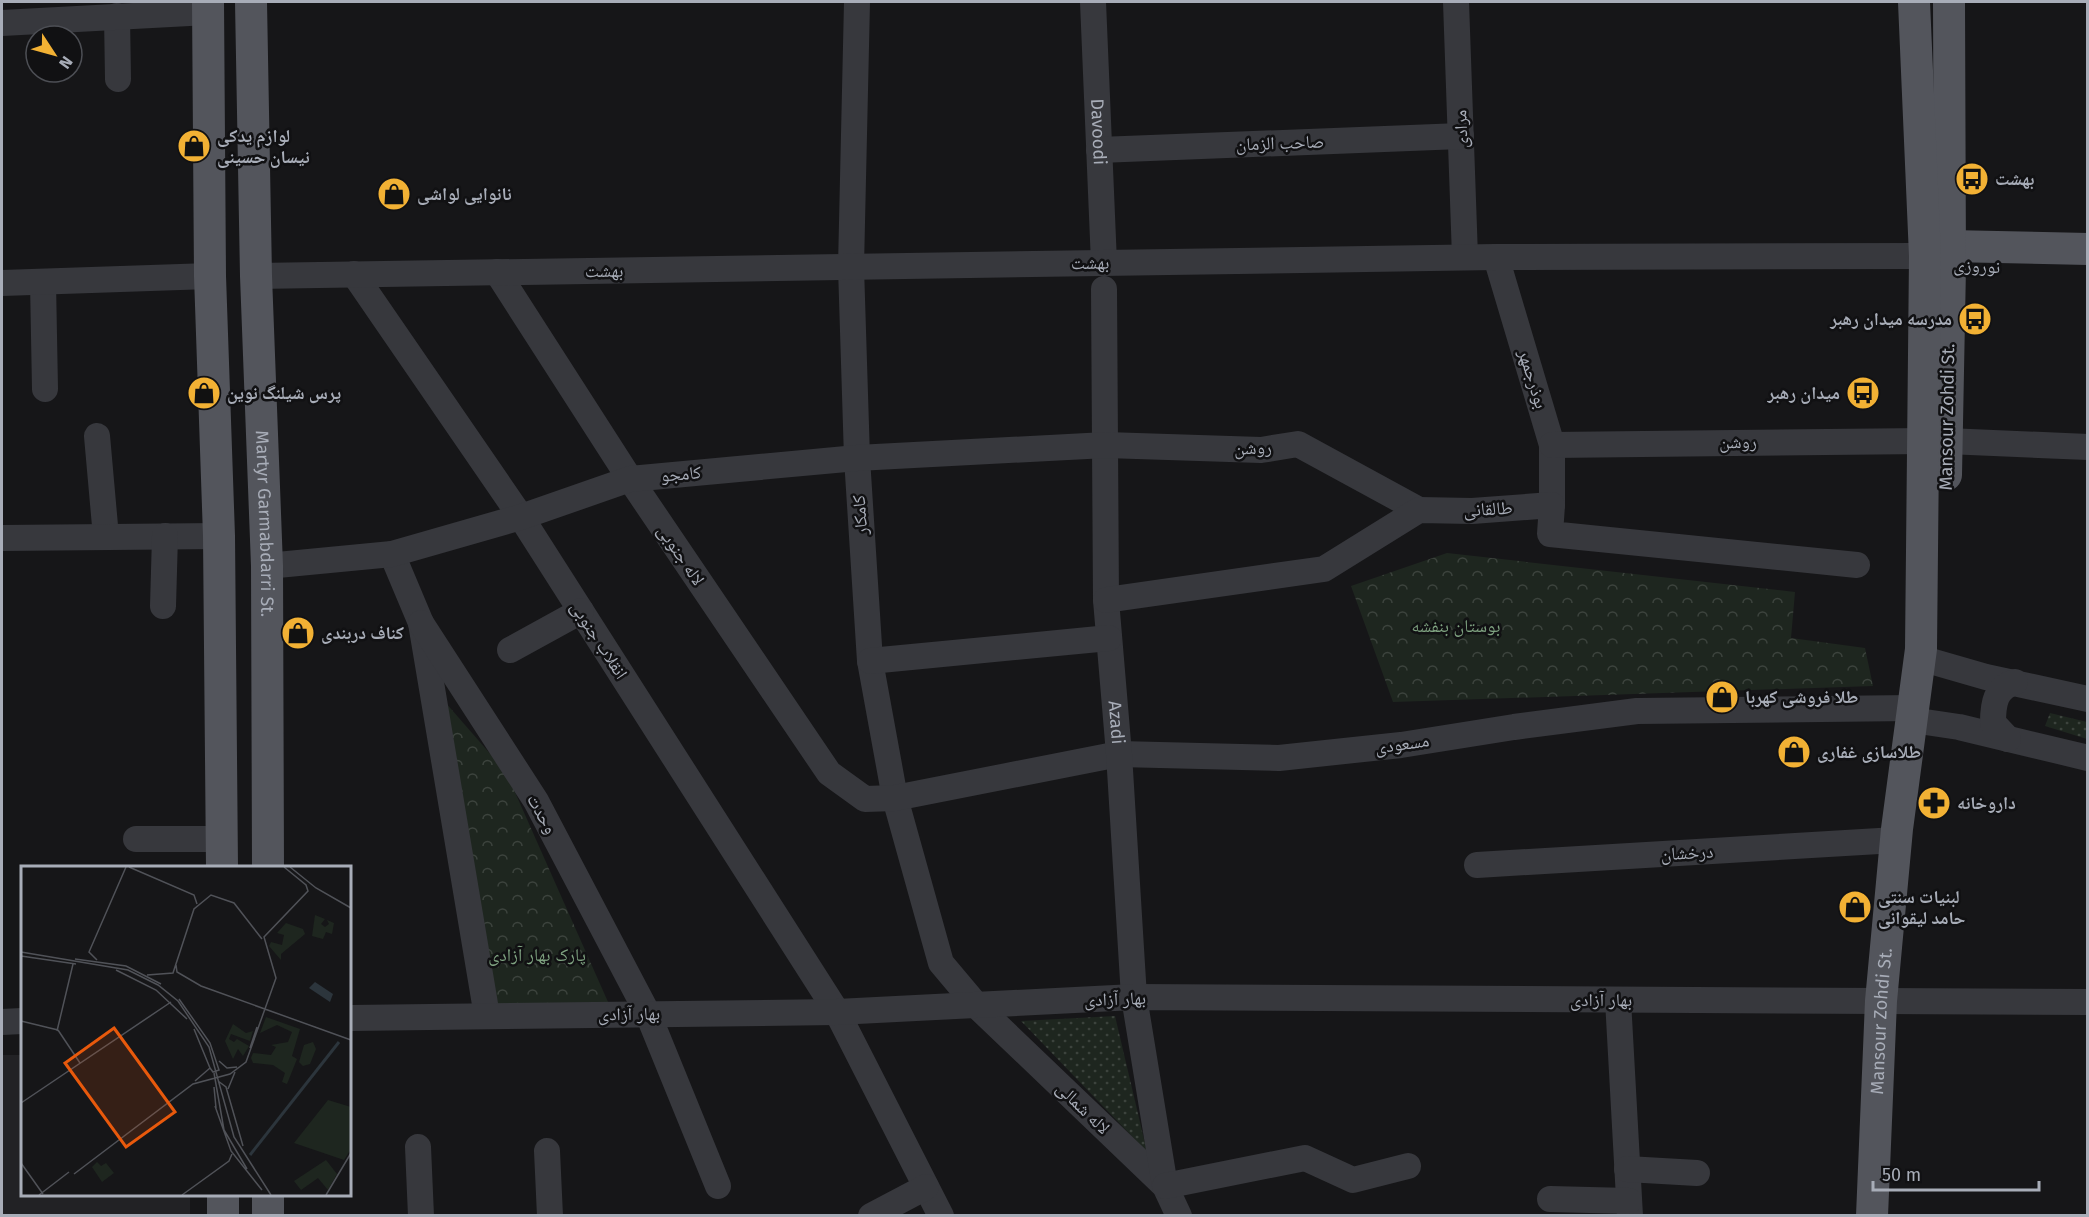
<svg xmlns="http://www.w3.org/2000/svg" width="2089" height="1217" font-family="'Fira Sans','Noto Naskh Arabic',sans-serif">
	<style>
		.built { fill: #222225 }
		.grass { fill: url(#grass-dots) }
		.park { fill: url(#park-crowns) }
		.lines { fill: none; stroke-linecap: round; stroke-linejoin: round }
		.minor { stroke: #37383d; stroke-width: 26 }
		.major { stroke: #53555c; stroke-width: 32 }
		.labels { text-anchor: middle; stroke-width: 5; stroke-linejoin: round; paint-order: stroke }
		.street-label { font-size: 18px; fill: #a8adb8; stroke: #111113 }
		.poi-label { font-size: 18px; font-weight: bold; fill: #a8adb8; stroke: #111113; text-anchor: start }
		.park-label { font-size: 18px; fill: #7fa381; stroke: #111113 }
		.inset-river { fill: none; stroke: #2c353c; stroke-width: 3 }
		.inset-road { fill: none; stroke: #505258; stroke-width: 1.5 }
		.view { fill: #e8590c; fill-opacity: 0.15; stroke: #e8590c; stroke-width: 3 }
		.inset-edge { fill: none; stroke: #a8adb8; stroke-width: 3 }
	</style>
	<defs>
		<pattern id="grass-dots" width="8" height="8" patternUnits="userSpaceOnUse" patternTransform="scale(1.5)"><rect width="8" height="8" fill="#1e261f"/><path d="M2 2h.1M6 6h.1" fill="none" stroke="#3c433d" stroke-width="1.8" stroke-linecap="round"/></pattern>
		<pattern id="park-crowns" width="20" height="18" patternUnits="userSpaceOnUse" patternTransform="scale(1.5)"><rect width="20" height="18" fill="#1e261f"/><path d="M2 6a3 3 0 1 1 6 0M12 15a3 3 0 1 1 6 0" fill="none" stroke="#3c433d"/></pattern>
	</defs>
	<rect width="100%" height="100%" fill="#161618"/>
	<polygon class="built" points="2,1055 22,1055 22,1194 190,1195 190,1215 2,1215"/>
	<g class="grass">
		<polygon points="2050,713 2087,722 2087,739 2045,726"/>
		<polygon points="1115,1016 1147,1152 1021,1021"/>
	</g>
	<g class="park">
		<polygon points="1447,553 1795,592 1791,638 1865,648 1873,686 1393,702 1351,586"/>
		<polygon points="438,694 506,772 608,1002 498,1005"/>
	</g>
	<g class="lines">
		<g class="minor">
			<polyline points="857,2 851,267 857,458 870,661 895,798 941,963 978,1007 1165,1186 1179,1216"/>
			<path id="s1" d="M1093,2L1104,263"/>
			<polyline points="1456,2 1465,257"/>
			<polyline points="117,16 118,79"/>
			<polyline points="2,23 208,12"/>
			<polyline points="1099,150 1461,136"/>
			<polyline points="1496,257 1552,445 1552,505"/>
			<polyline points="497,272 630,479 829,773 865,799 895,798 1119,754 1279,758 1401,745 1514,727 1637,711 1912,708"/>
			<polyline points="354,274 521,517 837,1012 941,1216"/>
			<polyline points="256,276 1496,257 1925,256"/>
			<polyline points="43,282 45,389"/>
			<polyline points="2,283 210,276"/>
			<path id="s2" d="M1104,289L1106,600L1119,754L1134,997L1165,1186"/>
			<polyline points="97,436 106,537"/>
			<polyline points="1947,441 2088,447"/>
			<polyline points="1552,445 1925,441"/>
			<polyline points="2,538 219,536"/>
			<polyline points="392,554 421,623 487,1016"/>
			<polyline points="267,566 392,554 521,517 630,479 857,458 1106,445 1261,450 1298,444 1419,510"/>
			<polyline points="1106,600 1324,569 1419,510 1472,511 1552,505 1550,534 1857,565"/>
			<polyline points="163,606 165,536"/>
			<polyline points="421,623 536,801 648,1014 718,1186"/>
			<polyline points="510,650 581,611"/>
			<polyline points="1920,658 1986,677 2088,699"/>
			<polyline points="870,661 1109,638"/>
			<polyline points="1912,720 1959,727 2088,758"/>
			<path d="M2008,739L1993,723C1993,704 1995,688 2015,682"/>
			<polyline points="136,839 221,839"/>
			<polyline points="1477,865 1896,840"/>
			<polyline points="1618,1000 1630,1216"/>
			<polyline points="350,1018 837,1012 1134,997 2088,1002"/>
			<polyline points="2,1022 22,1021"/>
			<polyline points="418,1147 421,1216"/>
			<polyline points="547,1151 550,1216"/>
			<polyline points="1627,1169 1697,1173"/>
			<polyline points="1165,1186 1305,1158 1353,1180 1408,1166"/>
			<polyline points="1550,1199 1629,1201"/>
			<polyline points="871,1216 926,1187"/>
		</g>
		<g class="major">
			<polyline points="208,2 210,276 219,536 222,868"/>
			<path id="s3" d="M251,2L256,276L267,566L268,868"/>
			<polyline points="1931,254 1949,246 2088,249"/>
			<polyline points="1946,475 1950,267 1949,2"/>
			<polyline points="268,1194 268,1216"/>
			<polyline points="223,1216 223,1194"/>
			<path id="s4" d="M1872,1216L1881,1001L1897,829L1921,649L1925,256L1914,2"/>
		</g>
	</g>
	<defs>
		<g id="shop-disc" transform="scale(1.725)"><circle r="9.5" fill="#f2b134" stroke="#111113"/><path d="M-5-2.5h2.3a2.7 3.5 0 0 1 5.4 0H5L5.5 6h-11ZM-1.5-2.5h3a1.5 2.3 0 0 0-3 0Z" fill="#111"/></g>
		<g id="bus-disc" transform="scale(1.725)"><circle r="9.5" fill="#f2b134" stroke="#111113"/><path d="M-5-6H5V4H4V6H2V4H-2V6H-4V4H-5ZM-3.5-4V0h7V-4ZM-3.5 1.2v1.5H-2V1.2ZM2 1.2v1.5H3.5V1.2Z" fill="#111"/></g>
		<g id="pharmacy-disc" transform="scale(1.725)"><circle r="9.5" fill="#f2b134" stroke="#111113"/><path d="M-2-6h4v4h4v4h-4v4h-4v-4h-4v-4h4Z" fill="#111"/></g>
	</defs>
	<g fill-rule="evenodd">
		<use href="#shop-disc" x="194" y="146"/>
		<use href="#bus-disc" x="1972" y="179"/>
		<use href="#shop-disc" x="394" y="194"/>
		<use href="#bus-disc" x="1975" y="319"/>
		<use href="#shop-disc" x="204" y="393"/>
		<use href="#bus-disc" x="1863" y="393"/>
		<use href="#shop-disc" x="298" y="633"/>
		<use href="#shop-disc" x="1722" y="697"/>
		<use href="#shop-disc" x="1794" y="752"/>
		<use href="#pharmacy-disc" x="1934" y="803"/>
		<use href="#shop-disc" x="1855" y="907"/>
	</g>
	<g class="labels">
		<g class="street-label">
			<text transform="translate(1461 129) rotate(-92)" y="6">مرادی</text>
			<text dy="6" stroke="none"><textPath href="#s1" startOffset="130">Davoodi</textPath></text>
			<text transform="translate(1280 143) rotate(-2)" y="6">صاحب الزمان</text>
			<text transform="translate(1090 263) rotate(-1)" y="6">بهشت</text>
			<text transform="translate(1977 266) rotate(3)" y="6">نوروزی</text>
			<text transform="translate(604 271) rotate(-1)" y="6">بهشت</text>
			<text transform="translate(1533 379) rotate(73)" y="6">بوذرجمهر</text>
			<text transform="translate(1947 417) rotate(-89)" y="6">Mansour Zohdi St.</text>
			<text transform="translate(1738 442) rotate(-1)" y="6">روشن</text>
			<text transform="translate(1253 448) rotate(-2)" y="6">روشن</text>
			<text transform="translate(681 474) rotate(-5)" y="6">کامجو</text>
			<text transform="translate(1488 509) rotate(-3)" y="6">طالقانی</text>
			<text transform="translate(860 515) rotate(-94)" y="6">کامکار</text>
			<text dy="6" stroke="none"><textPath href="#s3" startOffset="522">Martyr Garmabdarri St.</textPath></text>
			<text transform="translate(681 555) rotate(56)" y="6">لاله جنوبی</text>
			<text transform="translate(599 640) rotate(57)" y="6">انقلاب جنوبی</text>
			<text dy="6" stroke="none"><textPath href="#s2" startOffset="434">Azadi</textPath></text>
			<text transform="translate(1402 744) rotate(-8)" y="6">مسعودی</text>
			<text transform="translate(542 814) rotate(61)" y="6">وحدت</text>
			<text transform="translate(1687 853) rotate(-3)" y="6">درخشان</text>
			<text transform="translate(1115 999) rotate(-2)" y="6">بهار آزادی</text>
			<text x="1601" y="1006">بهار آزادی</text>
			<text transform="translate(629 1014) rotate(-1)" y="6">بهار آزادی</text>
			<text dy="6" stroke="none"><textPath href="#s4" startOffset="195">Mansour Zohdi St.</textPath></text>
			<text transform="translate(1083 1108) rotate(44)" y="6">لاله شمالی</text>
		</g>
		<g class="poi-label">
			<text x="217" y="142">لوازم یدکی<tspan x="217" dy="21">نیسان حسینی</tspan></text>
			<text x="1995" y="185">بهشت</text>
			<text x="417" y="200">نانوایی لواشی</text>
			<text x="1952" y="325" text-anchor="end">مدرسه میدان رهبر</text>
			<text x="227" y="399">پرس شیلنگ نوین</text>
			<text x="1840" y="399" text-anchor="end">میدان رهبر</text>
			<text x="321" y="639">کناف دربندی</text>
			<text x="1745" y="703">طلا فروشی کهربا</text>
			<text x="1817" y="758">طلاسازی غفاری</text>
			<text x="1957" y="809">داروخانه</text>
			<text x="1878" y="903">لبنیات سنتی<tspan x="1878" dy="21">حامد لیقوانی</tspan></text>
		</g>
		<g class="park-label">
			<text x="1456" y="632">بوستان بنفشه</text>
			<text x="537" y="961">پارک بهار آزادی</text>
		</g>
	</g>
	<g transform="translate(21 866)">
		<rect width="330" height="330" fill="#161618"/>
		<path d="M212,158L225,167L232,165L229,175L210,168L208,173L213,176L216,173L228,180L222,190L217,183L212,193L204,175Z" fill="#1e261f"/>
		<path d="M245,151L279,163L271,190L276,193L266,218L261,216L264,207L252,199L232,197L230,192L232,187L250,189L255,181L250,179L267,176L271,166L256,159L239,167ZM307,234L330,241V283L323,294L273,277Z" fill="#1e261f"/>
		<path d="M294,49L304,53L300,58L304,61L308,58L306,54L313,57L311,68L305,66L302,73L291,70ZM265,57L282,63L284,68L260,88V94L248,80L250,76L261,79L263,69L256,67ZM305,294L316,308L307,324L297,312L280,324L273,315Z" fill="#1e261f"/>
		<path d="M292,176L295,183L289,198L282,200L278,196L283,179ZM76,296L80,300L85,297L93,307L81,316L71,301Z" fill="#1e261f"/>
		<path d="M294,116L312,128L309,136L288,122Z" fill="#2c353c"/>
		<path class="inset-river" d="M229,289L318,176"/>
		<path class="inset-road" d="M108,1L173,29L176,38M269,1L295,22L330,42M0,86L107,104L137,119L157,135L188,181L213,271L250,329M0,90L55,98M54,93L105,100L140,118M76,94L68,86L105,1M155,99L156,106L180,120L330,174M95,104L135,124L166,153M126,109L152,107L173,43L190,29L213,37L241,73M158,133L189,177L198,204L192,206L189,202M0,155L37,164M173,163L189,202M37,164L59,197M36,165L52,98M229,182L236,161M198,195L206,202L216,201M193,207L203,264L226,303M174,215L189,202M197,215L205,221L222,280M193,221L195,242M207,223L214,206M0,237L150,136M194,240L210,285L241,324M0,297L22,328M53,308L172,218L209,208L225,196L255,112L243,71L287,25L285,19L263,1M18,329L48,306M161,329L208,295L211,288M305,329L330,287"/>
		<path class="view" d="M93,162L154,246L105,281L44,197Z"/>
		<rect width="330" height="330" class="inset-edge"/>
	</g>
	<rect width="2089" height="1217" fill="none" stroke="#a8adb8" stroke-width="6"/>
	<g transform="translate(54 54) rotate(126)"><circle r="28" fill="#111113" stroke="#4d4f55" stroke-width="1.5"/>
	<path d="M0-4.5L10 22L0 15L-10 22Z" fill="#f2b134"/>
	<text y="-9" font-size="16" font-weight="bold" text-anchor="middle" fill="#a8adb8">N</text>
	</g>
	<path d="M1873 1181v9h166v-9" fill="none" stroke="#a8adb8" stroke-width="3"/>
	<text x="1882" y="1181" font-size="18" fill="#a8adb8" stroke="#111113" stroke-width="4.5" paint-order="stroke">50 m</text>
</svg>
